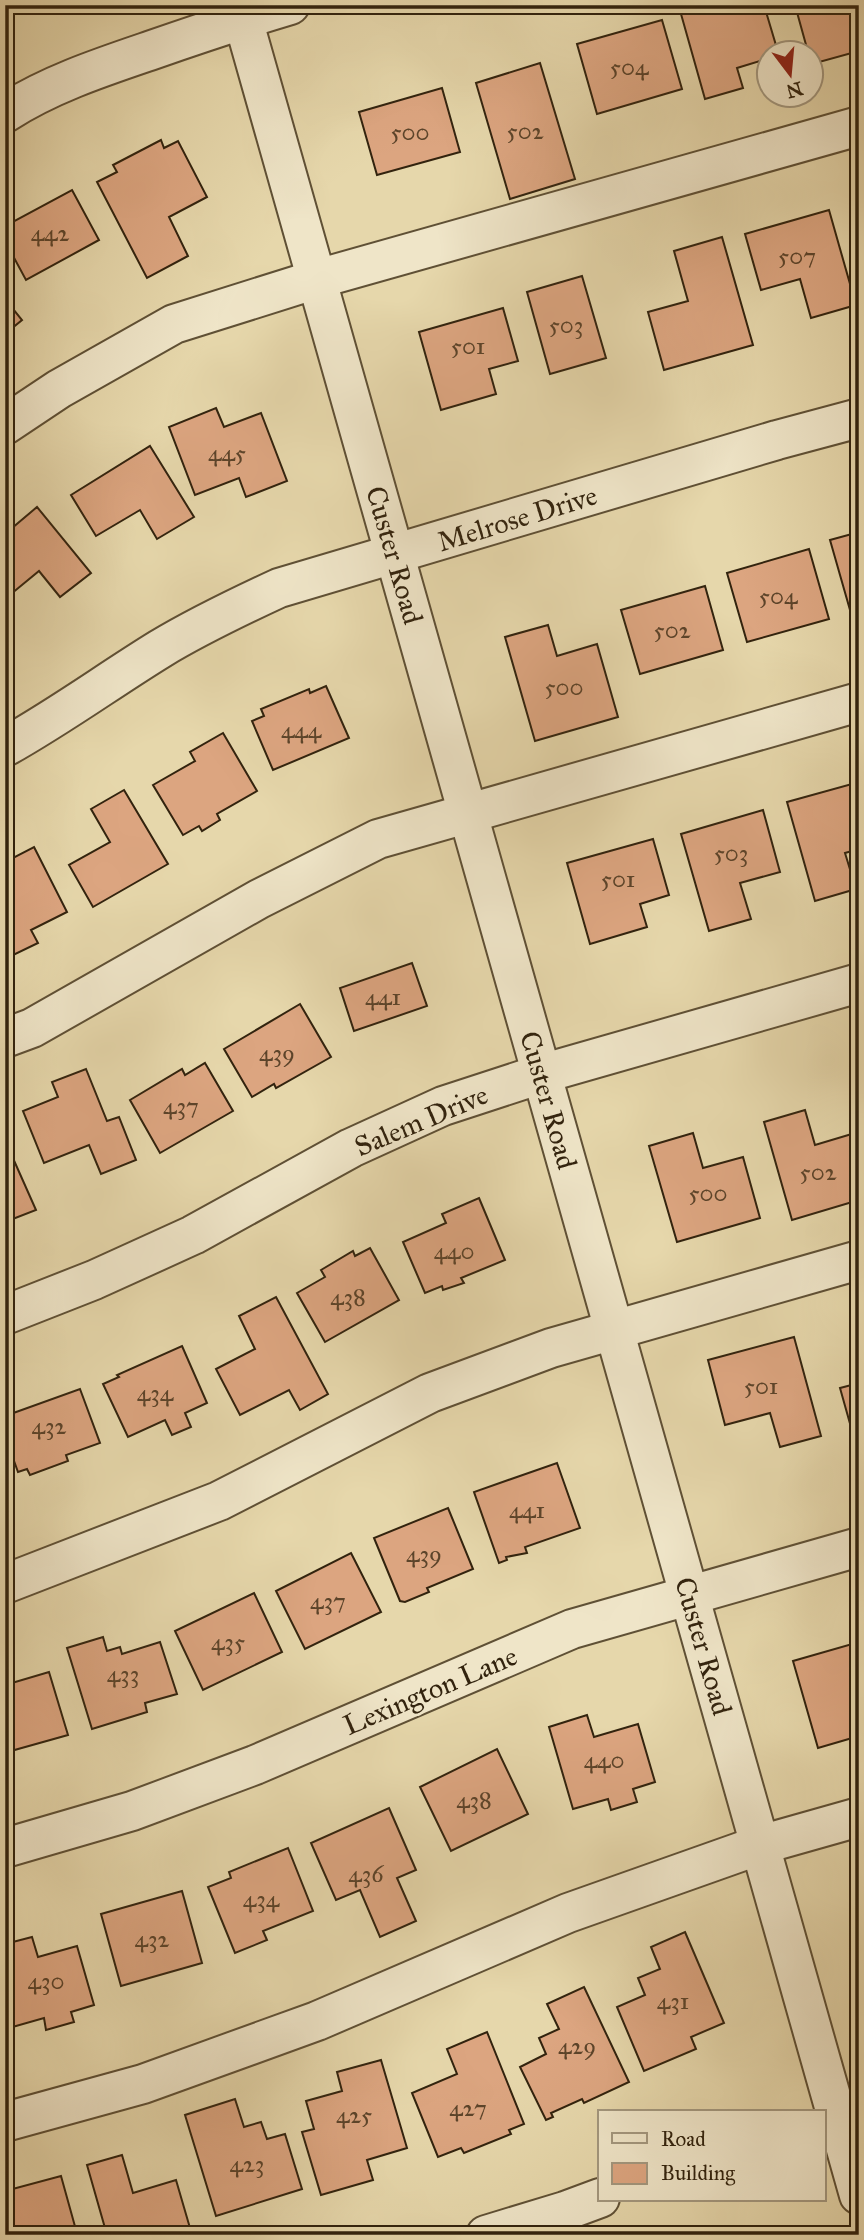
<svg xmlns="http://www.w3.org/2000/svg" width="864" height="2240" font-family="'IM FELL Great Primer',serif">
	<style>
		.building { fill: #dca580; stroke: #32230e; stroke-width: 2 }
		.lines { fill: none; stroke-linecap: round; stroke-linejoin: round }
		.minor-casing { stroke: #5f5035; stroke-width: 42 }
		.minor { stroke: #efe5c8; stroke-width: 38 }
		.labels { text-anchor: middle; stroke-width: 5; stroke-linejoin: round; paint-order: stroke }
		.number-label { font-size: 24px; fill: #5c442a }
		.street-label { font-size: 28px; fill: #32230e; stroke: #efe5c8 }
	</style>
	<rect width="100%" height="100%" fill="#e6d7ab"/>
	<filter id="stains"><feTurbulence type="fractalNoise" baseFrequency=".00286" numOctaves="4"/><feColorMatrix values="0 0 0 0 .2 0 0 0 0 .09 0 0 0 0 .02 0 0 0 .5 -.17"/></filter>
	<radialGradient id="worn" r=".72"><stop offset=".6" stop-color="#630" stop-opacity="0"/><stop offset="1" stop-color="#630" stop-opacity=".3"/></radialGradient>
	<g class="building">
		<polygon points="712,5 764,5 778,52 770,52 770,58 737,68 743,88 705,99 681,14"/>
		<polygon points="795,5 859,5 859,51 812,64 812,52 808,52"/>
		<polygon points="662,20 682,89 597,114 577,44"/>
		<polygon points="540,63 575,179 510,199 476,83"/>
		<polygon points="442,88 460,152 377,175 359,112"/>
		<polygon points="161,140 164,148 178,141 207,197 169,217 188,256 147,278 97,182 117,172 113,165"/>
		<polygon points="72,190 99,240 26,280 5,241 5,226"/>
		<polygon points="829,210 856,305 811,318 800,279 761,290 745,234"/>
		<polygon points="722,237 753,345 664,370 648,312 688,301 674,251"/>
		<polygon points="582,276 606,358 550,374 527,292"/>
		<polygon points="5,299 22,320 5,334"/>
		<polygon points="503,308 518,361 489,369 496,394 441,410 419,332"/>
		<polygon points="216,408 224,427 261,413 287,481 246,497 239,478 195,495 169,427"/>
		<polygon points="150,446 194,517 157,539 140,510 96,536 71,495"/>
		<polygon points="37,507 91,573 60,597 39,571 5,599 5,534"/>
		<polygon points="859,532 859,638 858,638 830,540"/>
		<polygon points="809,549 829,619 747,642 727,573"/>
		<polygon points="705,586 723,650 640,674 621,610"/>
		<polygon points="548,625 557,656 597,644 618,717 535,741 505,637"/>
		<polygon points="326,686 349,738 273,770 252,721 264,716 261,709 309,689 310,693"/>
		<polygon points="223,733 257,791 217,814 220,820 202,831 199,826 183,835 153,785 195,761 190,752"/>
		<polygon points="859,782 859,849 845,853 856,889 815,901 787,802"/>
		<polygon points="124,790 168,864 93,907 69,865 110,842 91,809"/>
		<polygon points="763,810 780,872 740,883 751,919 709,931 681,834"/>
		<polygon points="653,839 669,895 640,904 647,927 590,944 567,863"/>
		<polygon points="34,847 67,912 31,930 38,943 5,959 5,862"/>
		<polygon points="412,963 427,1006 354,1031 340,988"/>
		<polygon points="300,1004 331,1057 276,1088 274,1084 252,1097 224,1049"/>
		<polygon points="205,1063 233,1111 160,1153 130,1100 182,1069 185,1075"/>
		<polygon points="86,1069 107,1121 119,1117 136,1160 101,1174 89,1145 44,1163 23,1111 58,1097 52,1082"/>
		<polygon points="805,1110 815,1145 855,1133 859,1145 859,1200 792,1220 764,1122"/>
		<polygon points="693,1133 703,1168 743,1157 760,1218 677,1242 649,1146"/>
		<polygon points="8,1147 36,1210 5,1222 5,1148"/>
		<polygon points="479,1198 505,1260 461,1278 464,1283 443,1290 442,1286 425,1293 403,1242 446,1223 442,1214"/>
		<polygon points="370,1248 399,1300 325,1342 297,1293 325,1277 321,1270 353,1251 355,1256"/>
		<polygon points="276,1297 328,1394 300,1410 289,1390 240,1415 216,1369 255,1349 239,1316"/>
		<polygon points="794,1337 821,1436 780,1447 770,1413 725,1425 708,1360"/>
		<polygon points="182,1346 207,1403 185,1413 191,1427 172,1435 165,1420 128,1437 103,1384 119,1377 117,1375"/>
		<polygon points="859,1383 859,1444 856,1445 840,1388"/>
		<polygon points="80,1389 100,1443 66,1455 68,1461 30,1475 27,1469 18,1472 5,1436 5,1416"/>
		<polygon points="557,1463 580,1528 525,1547 527,1553 506,1557 507,1560 499,1563 474,1492"/>
		<polygon points="448,1508 473,1569 427,1588 429,1592 405,1602 400,1601 374,1538"/>
		<polygon points="351,1553 381,1612 305,1649 276,1591"/>
		<polygon points="254,1593 282,1652 203,1690 175,1631"/>
		<polygon points="103,1637 107,1651 120,1647 122,1654 160,1642 177,1694 145,1703 147,1712 92,1729 67,1648"/>
		<polygon points="859,1642 859,1712 854,1713 859,1736 818,1748 793,1661"/>
		<polygon points="49,1672 68,1735 11,1751 13,1759 5,1761 5,1685"/>
		<polygon points="587,1715 594,1737 638,1724 655,1782 633,1789 637,1802 611,1810 608,1799 573,1809 549,1727"/>
		<polygon points="497,1749 528,1814 451,1851 420,1787"/>
		<polygon points="389,1808 416,1870 397,1878 416,1921 380,1937 360,1890 336,1900 311,1843"/>
		<polygon points="288,1848 313,1911 263,1931 267,1940 235,1953 208,1887 231,1878 229,1872"/>
		<polygon points="182,1891 202,1963 121,1986 101,1914"/>
		<polygon points="685,1932 724,2023 691,2037 696,2049 644,2071 617,2007 645,1995 638,1978 660,1969 651,1947"/>
		<polygon points="32,1937 38,1957 77,1946 94,2005 71,2012 74,2022 46,2030 44,2018 9,2028 5,2012 5,1944"/>
		<polygon points="584,1987 629,2082 584,2103 582,2099 551,2113 553,2117 546,2120 520,2067 546,2054 539,2038 559,2029 547,2004"/>
		<polygon points="487,2032 524,2124 509,2130 511,2134 464,2153 461,2148 438,2157 412,2093 457,2074 447,2049"/>
		<polygon points="381,2060 407,2148 367,2160 373,2180 321,2195 302,2132 314,2129 306,2101 342,2091 337,2072"/>
		<polygon points="235,2099 244,2127 261,2122 267,2139 285,2134 302,2189 216,2216 185,2115"/>
		<polygon points="122,2155 133,2193 176,2180 190,2228 166,2235 107,2235 87,2165"/>
		<polygon points="61,2176 76,2230 57,2235 5,2235 5,2191"/>
	</g>
	<g class="lines">
		<g class="minor-casing">
			<g id="minor">
				<polyline points="239,5 859,2195"/>
				<path d="M5,113C50,84 102,67 152,50C198,34 243,19 290,5"/>
				<polyline points="5,425 59,389 174,324 317,279 859,126"/>
				<path d="M5,747C59,717 108,681 160,649C198,626 238,607 279,588L777,440L859,418"/>
				<polyline points="5,1038 32,1028 259,899 378,839 859,702"/>
				<polyline points="5,1315 94,1280 193,1235 351,1148 443,1106 541,1074 859,983"/>
				<polyline points="5,1584 219,1501 430,1393 551,1348 859,1260"/>
				<polyline points="5,1848 132,1811 255,1765 572,1629 859,1547"/>
				<polyline points="5,2122 143,2084 317,2021 568,1913 760,1845 859,1817"/>
				<polyline points="486,2235 565,2211 600,2198"/>
			</g>
		</g>
		<use href="#minor" class="minor"/>
	</g>
	<g class="labels">
		<g class="number-label">
			<text x="629" y="75">504</text>
			<text x="525" y="139">502</text>
			<text x="410" y="140">500</text>
			<text x="50" y="241">442</text>
			<text x="797" y="264">507</text>
			<text x="566" y="333">503</text>
			<text x="468" y="354">501</text>
			<text x="227" y="461">445</text>
			<text x="778" y="604">504</text>
			<text x="672" y="638">502</text>
			<text x="564" y="695">500</text>
			<text x="301" y="738">444</text>
			<text x="731" y="861">503</text>
			<text x="618" y="887">501</text>
			<text x="383" y="1005">441</text>
			<text x="277" y="1061">439</text>
			<text x="181" y="1114">437</text>
			<text x="818" y="1180">502</text>
			<text x="708" y="1201">500</text>
			<text x="454" y="1259">440</text>
			<text x="348" y="1305">438</text>
			<text x="761" y="1394">501</text>
			<text x="155" y="1401">434</text>
			<text x="49" y="1434">432</text>
			<text x="527" y="1518">441</text>
			<text x="424" y="1562">439</text>
			<text x="328" y="1609">437</text>
			<text x="228" y="1650">435</text>
			<text x="123" y="1682">433</text>
			<text x="604" y="1768">440</text>
			<text x="474" y="1808">438</text>
			<text x="366" y="1882">436</text>
			<text x="261" y="1907">434</text>
			<text x="152" y="1947">432</text>
			<text x="46" y="1989">430</text>
			<text x="673" y="2009">431</text>
			<text x="577" y="2054">429</text>
			<text x="468" y="2116">427</text>
			<text x="354" y="2123">425</text>
			<text x="247" y="2172">423</text>
		</g>
		<g class="street-label">
			<text transform="translate(517 518) rotate(-17)" y="10">Melrose Drive</text>
			<text transform="translate(395 555) rotate(74)" y="10">Custer Road</text>
			<text transform="translate(549 1100) rotate(74)" y="10">Custer Road</text>
			<text transform="translate(421 1120) rotate(-23)" y="10">Salem Drive</text>
			<text transform="translate(704 1646) rotate(74)" y="10">Custer Road</text>
			<text transform="translate(430 1690) rotate(-23)" y="10">Lexington Lane</text>
		</g>
	</g>
	<rect width="864" height="2240" fill="none" stroke="#e6d7ab" stroke-width="28"/>
	<rect x="7" y="7" width="850" height="2226" fill="none" stroke="#32230e" stroke-width="3.5"/>
	<rect x="14" y="14" width="836" height="2212" fill="none" stroke="#32230e" stroke-width="2"/>
	<rect x="598" y="2110" width="228" height="91" fill="#efe5c8" stroke="#a3977e" stroke-width="2"/>
	<rect x="612" y="2133" width="35" height="10" fill="#efe5c8" stroke="#a3977e" stroke-width="2"/>
	<text x="661" y="2146" font-size="21" fill="#32230e">Road</text>
	<rect x="612" y="2163" width="35" height="21" fill="#dca580" stroke="#a3977e" stroke-width="2"/>
	<text x="661" y="2180" font-size="21" fill="#32230e">Building</text>
	<g transform="translate(790 74) rotate(164)"><circle r="33" fill="#efe5c8" stroke="#a3977e" stroke-width="2"/>
	<path d="M0-5L12 26L0 18L-12 26Z" fill="#8f2418"/>
	<text y="-10" font-size="19" font-weight="bold" text-anchor="middle" fill="#32230e">N</text>
	</g>
	<rect width="100%" height="100%" filter="url(#stains)"/>
	<rect width="100%" height="100%" fill="url(#worn)"/>
</svg>
